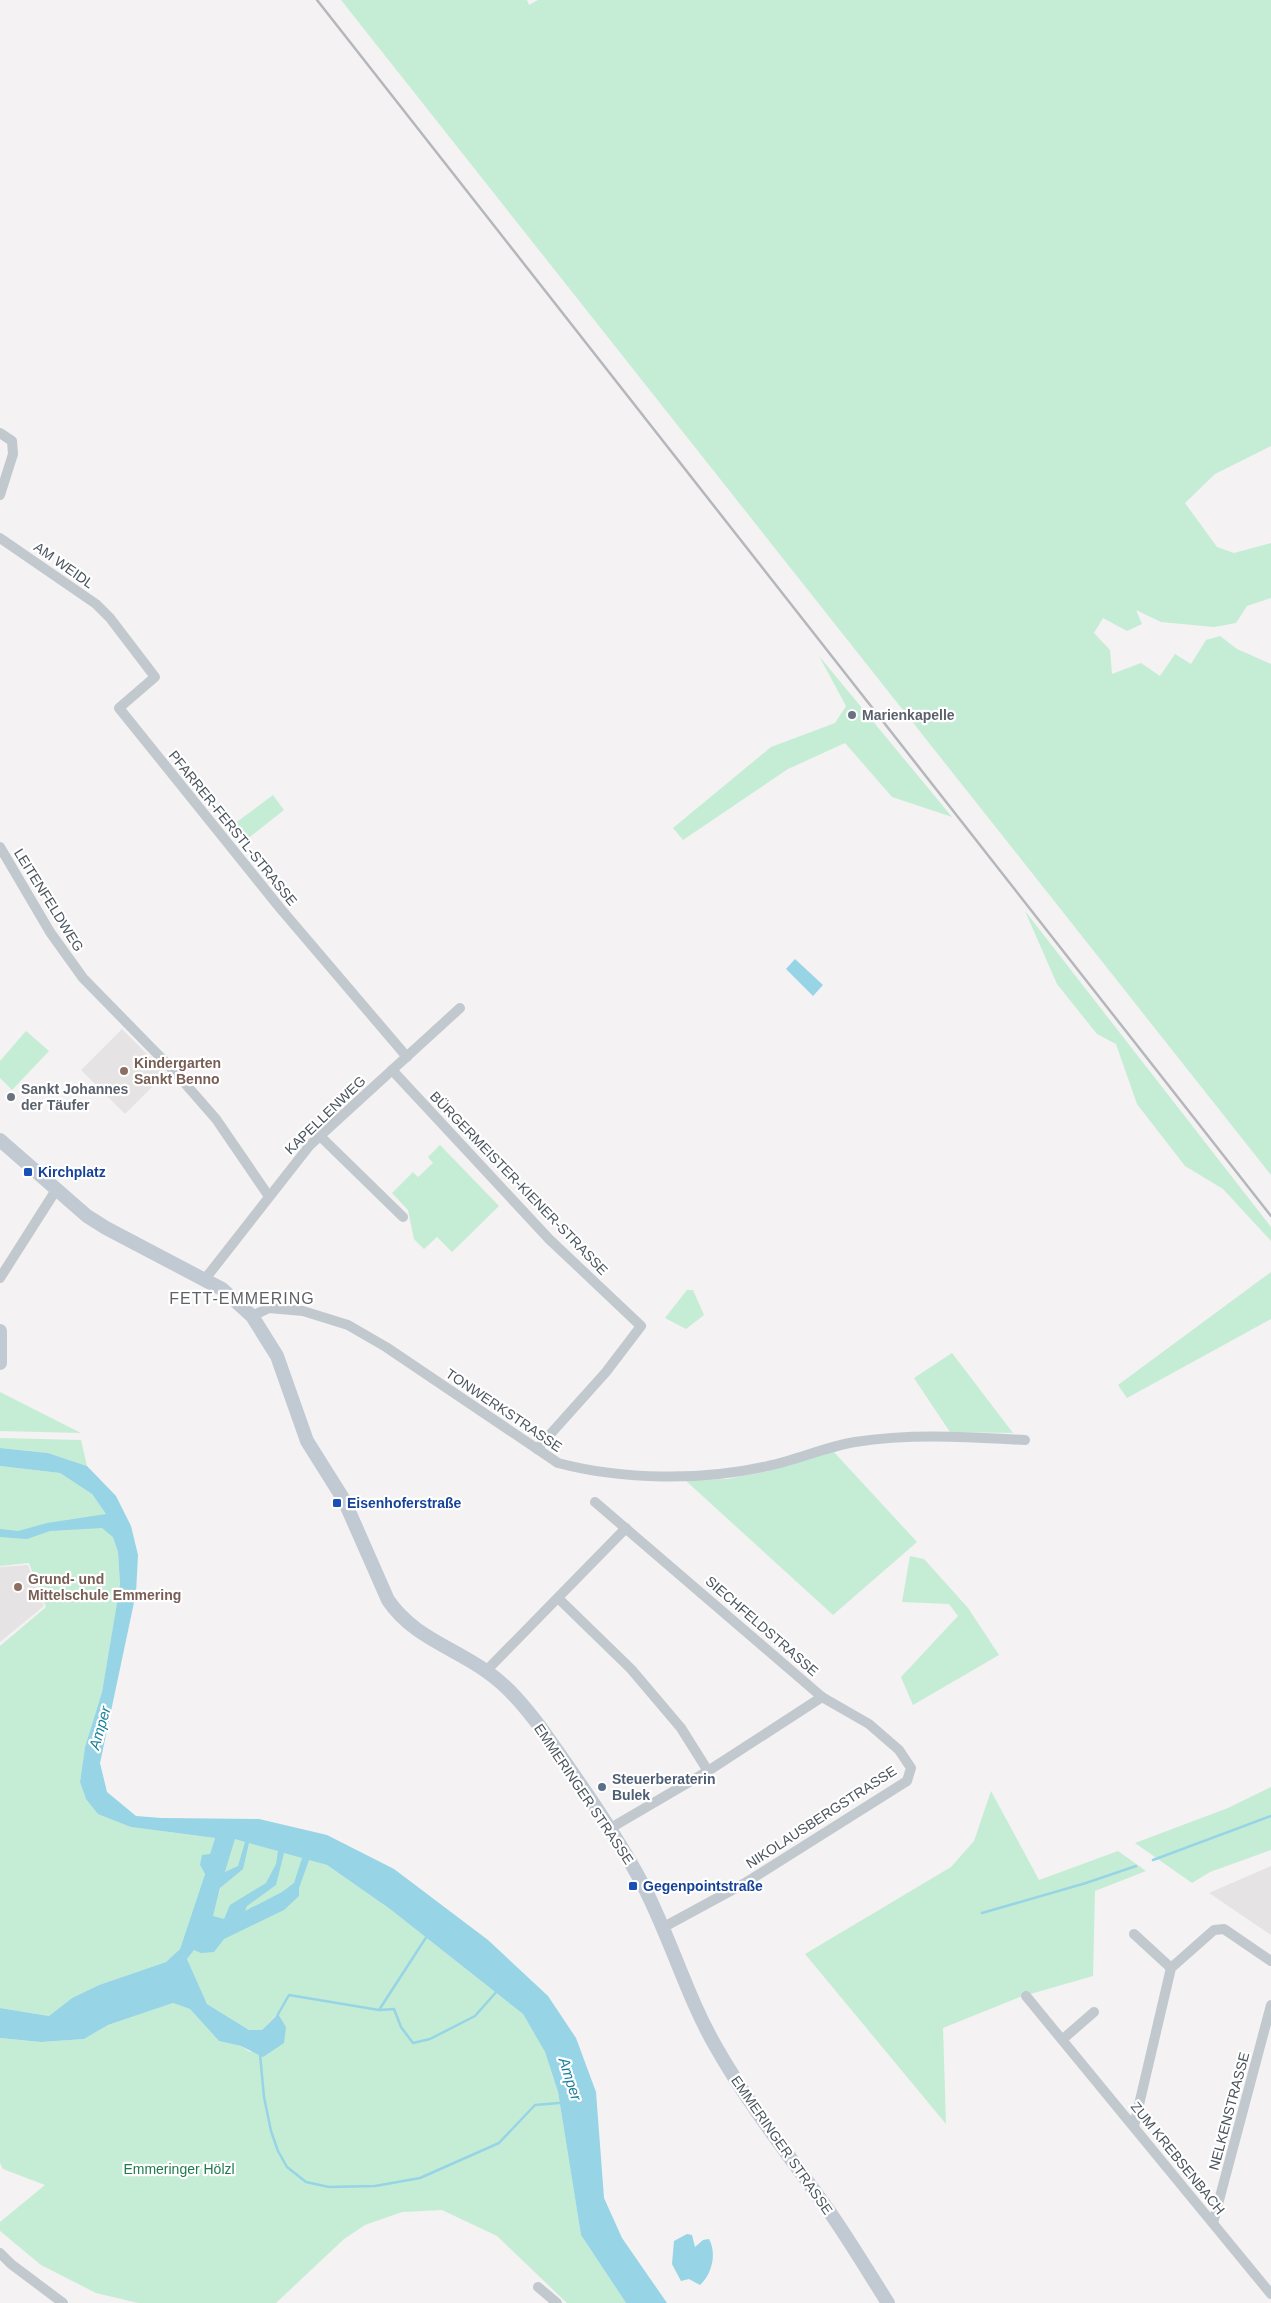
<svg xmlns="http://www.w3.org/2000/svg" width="1271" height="2303" font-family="Arial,sans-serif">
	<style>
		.education { fill: #e5e3e3 }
		.green { fill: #c5edd5 }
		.water { fill: #96d4e6; fill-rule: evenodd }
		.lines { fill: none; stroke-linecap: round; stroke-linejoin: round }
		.stream { stroke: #96d4e6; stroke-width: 2.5 }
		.street { stroke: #c1c9cf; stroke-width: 10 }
		.secondary { stroke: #c1cad3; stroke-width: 14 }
		.rail { stroke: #b4b7bb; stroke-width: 2.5 }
		.worship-dot { fill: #6b7280; stroke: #fff; stroke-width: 2 }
		.education-dot { fill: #8d6e63; stroke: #fff; stroke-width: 2 }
		.transit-dot { fill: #1a4fb4; stroke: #fff; stroke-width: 2 }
		.service-dot { fill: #5c6f8a; stroke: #fff; stroke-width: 2 }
		.labels { text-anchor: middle; stroke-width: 4.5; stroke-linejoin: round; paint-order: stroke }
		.street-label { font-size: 14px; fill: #4b555e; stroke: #fff }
		.worship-label { font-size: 14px; font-weight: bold; fill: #5b616d; stroke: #fff; text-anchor: start }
		.education-label { font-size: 14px; font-weight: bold; fill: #785e54; stroke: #fff; text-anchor: start }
		.transit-label { font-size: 14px; font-weight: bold; fill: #164399; stroke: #fff; text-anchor: start }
		.service-label { font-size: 14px; font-weight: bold; fill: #4e5e75; stroke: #fff; text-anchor: start }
		.park-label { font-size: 14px; fill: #207b4e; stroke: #fff }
		.water-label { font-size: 15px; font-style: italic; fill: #197f9c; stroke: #fff }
		.quarter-label { font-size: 16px; letter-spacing: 1px; fill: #5f6266; stroke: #fff }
	</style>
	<rect width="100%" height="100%" fill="#f4f2f2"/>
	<g class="education">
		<polygon points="122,1029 166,1073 125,1114 81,1070"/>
		<polygon points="28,1565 44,1606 0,1642 0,1567"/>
		<polygon points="1271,1866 1271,1935 1209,1893"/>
	</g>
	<g class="green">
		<polygon points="341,0 527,0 529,5 538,0 1271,0 1271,446 1215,474 1185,503 1217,547 1234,553 1271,543 1271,598 1247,606 1236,623 1214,627 1161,622 1136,610 1142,624 1127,631 1103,618 1094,633 1110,650 1112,674 1141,663 1160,676 1175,654 1191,664 1206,640 1220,636 1237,649 1271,664 1271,1175"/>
		<polygon points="819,656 952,817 892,797 845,743 788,769 683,840 673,828 771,747 835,723 846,706"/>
		<polygon points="273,795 284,810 246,840 234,824"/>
		<polygon points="1025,911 1271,1227 1271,1241 1223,1189 1185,1166 1137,1104 1116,1044 1097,1034 1057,984"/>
		<polygon points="26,1031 49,1051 12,1090 0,1078 0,1061"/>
		<polygon points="440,1145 499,1206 452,1252 437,1237 424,1249 414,1239 408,1210 392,1193 413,1172 418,1177 433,1163 428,1157"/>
		<polygon points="1271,1272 1271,1319 1127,1398 1118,1385"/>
		<polygon points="687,1290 693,1290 704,1315 686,1329 665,1318"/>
		<polygon points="952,1353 1013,1433 950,1432 914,1378"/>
		<polygon points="0,1392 81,1433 0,1431"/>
		<polygon points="0,1438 81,1440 87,1466 48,1453 0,1448"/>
		<polygon points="833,1451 917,1542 833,1615 685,1480 727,1479 769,1471"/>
		<polygon points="0,1466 60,1473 92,1494 106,1514 118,1552 120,1586 102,1692 85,1747 80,1782 86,1799 131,1827 215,1838 210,1854 200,1865 205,1874 180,1949 166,1962 99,1985 72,1998 49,2016 0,2008 0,1646 46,1607 29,1563 0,1566"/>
		<polygon points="910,1556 924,1559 968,1608 999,1655 913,1705 901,1677 958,1616 949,1604 902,1602"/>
		<polygon points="1271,1787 1271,1850 1210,1872 1192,1883 1135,1843 1228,1808"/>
		<polygon points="991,1791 1039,1880 1118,1851 1146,1871 1095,1891 1093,1976 1020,1997 943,2028 946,2124 805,1954 951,1867 974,1841"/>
		<polygon points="235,1838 327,1865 390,1909 523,2014 545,2052 558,2092 581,2235 626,2303 567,2303 497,2236 442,2210 402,2212 365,2225 344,2239 276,2303 138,2303 96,2293 41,2265 0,2231 0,2222 45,2185 3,2169 0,2163 0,2038 41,2042 84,2039 108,2025 173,2003 190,2009 219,2041 241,2046 250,2052 286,2027 277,2014 262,2030 249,2030 207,2004 187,1959 208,1931"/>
	</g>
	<g class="water">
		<polygon points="795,959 823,985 813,996 786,969"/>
		<path d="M0,1448L48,1453L87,1466L116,1496L131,1526L138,1555L136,1593L100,1763L107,1792L136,1816L161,1818L259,1819L327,1835L394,1869L488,1940L548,1996L576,2038L596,2092L604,2198L622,2238L667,2303H626L581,2235L558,2092L545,2052L523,2014L390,1909L327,1865L309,1860L299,1888V1896L284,1910L224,1939L214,1952L201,1953L194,1950L187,1959L207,2004L249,2030H262L278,2014L286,2027L284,2043L263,2057L241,2046L219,2041L190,2009L173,2003L108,2025L84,2039L41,2042L0,2038V2008L49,2016L72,1998L99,1985L166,1962L180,1949L205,1874L200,1865L202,1855L210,1854L215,1838L131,1827L98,1814L86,1799L80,1782L85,1747L102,1692L120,1585L118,1552L113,1537L102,1528L50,1531L27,1539L0,1537V1529L18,1531L47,1523L106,1514L92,1494L60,1473L0,1466ZM235,1839L245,1842L238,1866L225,1872ZM249,1843L278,1851L276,1864L266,1883L230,1905L224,1919L213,1916L220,1888L243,1869ZM284,1853L302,1858L294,1883L282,1892L245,1911L247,1906L276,1885Z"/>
		<path d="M687,2234L692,2235L695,2247L703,2240L709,2239C717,2254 712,2274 700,2285L689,2279L681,2281L672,2264L674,2241Z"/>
	</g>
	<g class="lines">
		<g class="stream">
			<polyline points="1153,1860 1271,1816"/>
			<polyline points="982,1913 1086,1883 1136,1866"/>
			<polyline points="379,2010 427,1936"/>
			<polyline points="277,2016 289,1995 379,2010 394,2009 401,2027 413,2043 430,2039 475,2016 498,1990"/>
			<polyline points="260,2054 264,2097 271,2131 278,2151 287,2167 306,2182 329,2187 375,2186 420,2178 499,2143 535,2105 559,2103"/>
		</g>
		<g class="street">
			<polyline points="0,433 12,441 13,454 0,495"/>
			<polyline points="0,538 96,604 110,618 155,677 119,708 280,908 407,1057"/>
			<polyline points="0,847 50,932 83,978 175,1072 216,1119 268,1195"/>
			<polyline points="392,1070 549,1239 641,1326 606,1372 537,1449"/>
			<polyline points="320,1136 403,1217"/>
			<polyline points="0,1278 56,1190"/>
			<polyline points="205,1279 310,1145 460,1008"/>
			<path d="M252,1316L269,1308L303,1311L348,1325L386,1347L558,1463C622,1480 703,1481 768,1466C797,1460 825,1447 855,1442C911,1433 969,1437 1025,1440"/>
			<polyline points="595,1502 822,1697 869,1724 899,1750 911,1768 907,1781 745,1883 662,1928"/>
			<polyline points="558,1598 631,1669 681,1728 708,1771"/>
			<polyline points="486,1671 626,1528"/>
			<polyline points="609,1829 708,1771 822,1697"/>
			<polyline points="1134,1934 1171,1968"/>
			<polyline points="1026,1996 1271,2294"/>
			<polyline points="1063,2039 1094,2012"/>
			<polyline points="1134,2126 1171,1968 1214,1930 1224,1929 1271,1961"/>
			<polyline points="1213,2223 1271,2005"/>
			<polyline points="0,2253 11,2264 63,2303"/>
			<polyline points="538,2287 557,2303"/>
		</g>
		<g class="secondary">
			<path d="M0,1140L87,1216L106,1228L222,1289L252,1316L277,1356L307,1441L344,1500L388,1600C412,1636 452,1647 486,1671C508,1686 525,1707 541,1728C576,1778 613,1829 642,1883C670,1936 686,1995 716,2047C750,2107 792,2159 831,2214C851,2243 869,2273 888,2303"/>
			<polyline points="0,1331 0,1363"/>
		</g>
		<polyline class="rail" points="317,0 1271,1216"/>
	</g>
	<g class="worship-dot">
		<circle cx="852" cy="715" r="5"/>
		<circle cx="11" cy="1097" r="5"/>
	</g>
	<g class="education-dot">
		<circle cx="124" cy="1071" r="5"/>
		<circle cx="18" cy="1587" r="5"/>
	</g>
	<g class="transit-dot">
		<rect x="23" y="1167" width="10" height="10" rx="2.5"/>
		<rect x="332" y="1498" width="10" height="10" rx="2.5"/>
		<rect x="628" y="1881" width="10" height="10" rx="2.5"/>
	</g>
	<circle class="service-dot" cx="602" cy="1787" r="5"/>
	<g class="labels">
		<g class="street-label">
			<text transform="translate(64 565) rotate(35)" y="5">AM WEIDL</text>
			<text transform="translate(233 828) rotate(51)" y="5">PFARRER-FERSTL-STRASSE</text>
			<text transform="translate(49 900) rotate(58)" y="5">LEITENFELDWEG</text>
			<text transform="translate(325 1115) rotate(-44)" y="5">KAPELLENWEG</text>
			<text transform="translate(519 1183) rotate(46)" y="5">BÜRGERMEISTER-KIENER-STRASSE</text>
			<text transform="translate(504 1410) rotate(34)" y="5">TONWERKSTRASSE</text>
			<text transform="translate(762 1626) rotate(41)" y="5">SIECHFELDSTRASSE</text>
			<text transform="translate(584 1794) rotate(56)" y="5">EMMERINGER STRASSE</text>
			<text transform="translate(821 1817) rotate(-33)" y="5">NIKOLAUSBERGSTRASSE</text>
			<text transform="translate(1229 2111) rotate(-75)" y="5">NELKENSTRASSE</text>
			<text transform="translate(782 2145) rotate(55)" y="5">EMMERINGER STRASSE</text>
			<text transform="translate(1178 2158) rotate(51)" y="5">ZUM KREBSENBACH</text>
		</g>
		<g class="worship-label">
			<text x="862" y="720">Marienkapelle</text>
			<text x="21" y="1094">Sankt Johannes<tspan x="21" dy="16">der Täufer</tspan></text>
		</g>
		<g class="education-label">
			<text x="134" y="1068">Kindergarten<tspan x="134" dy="16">Sankt Benno</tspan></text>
			<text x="28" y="1584">Grund- und<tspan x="28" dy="16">Mittelschule Emmering</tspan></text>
		</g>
		<g class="transit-label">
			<text x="38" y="1177">Kirchplatz</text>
			<text x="347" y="1508">Eisenhoferstraße</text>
			<text x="643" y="1891">Gegenpointstraße</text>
		</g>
		<g class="service-label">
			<text x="612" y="1784">Steuerberaterin<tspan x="612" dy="16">Bulek</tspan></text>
		</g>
		<g class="park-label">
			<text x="179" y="2174">Emmeringer Hölzl</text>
		</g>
		<g class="water-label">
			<text transform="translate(100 1728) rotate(-74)" y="5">Amper</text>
			<text transform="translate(570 2079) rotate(72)" y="5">Amper</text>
		</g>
		<g class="quarter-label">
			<text x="242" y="1304">FETT-EMMERING</text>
		</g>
	</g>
</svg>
